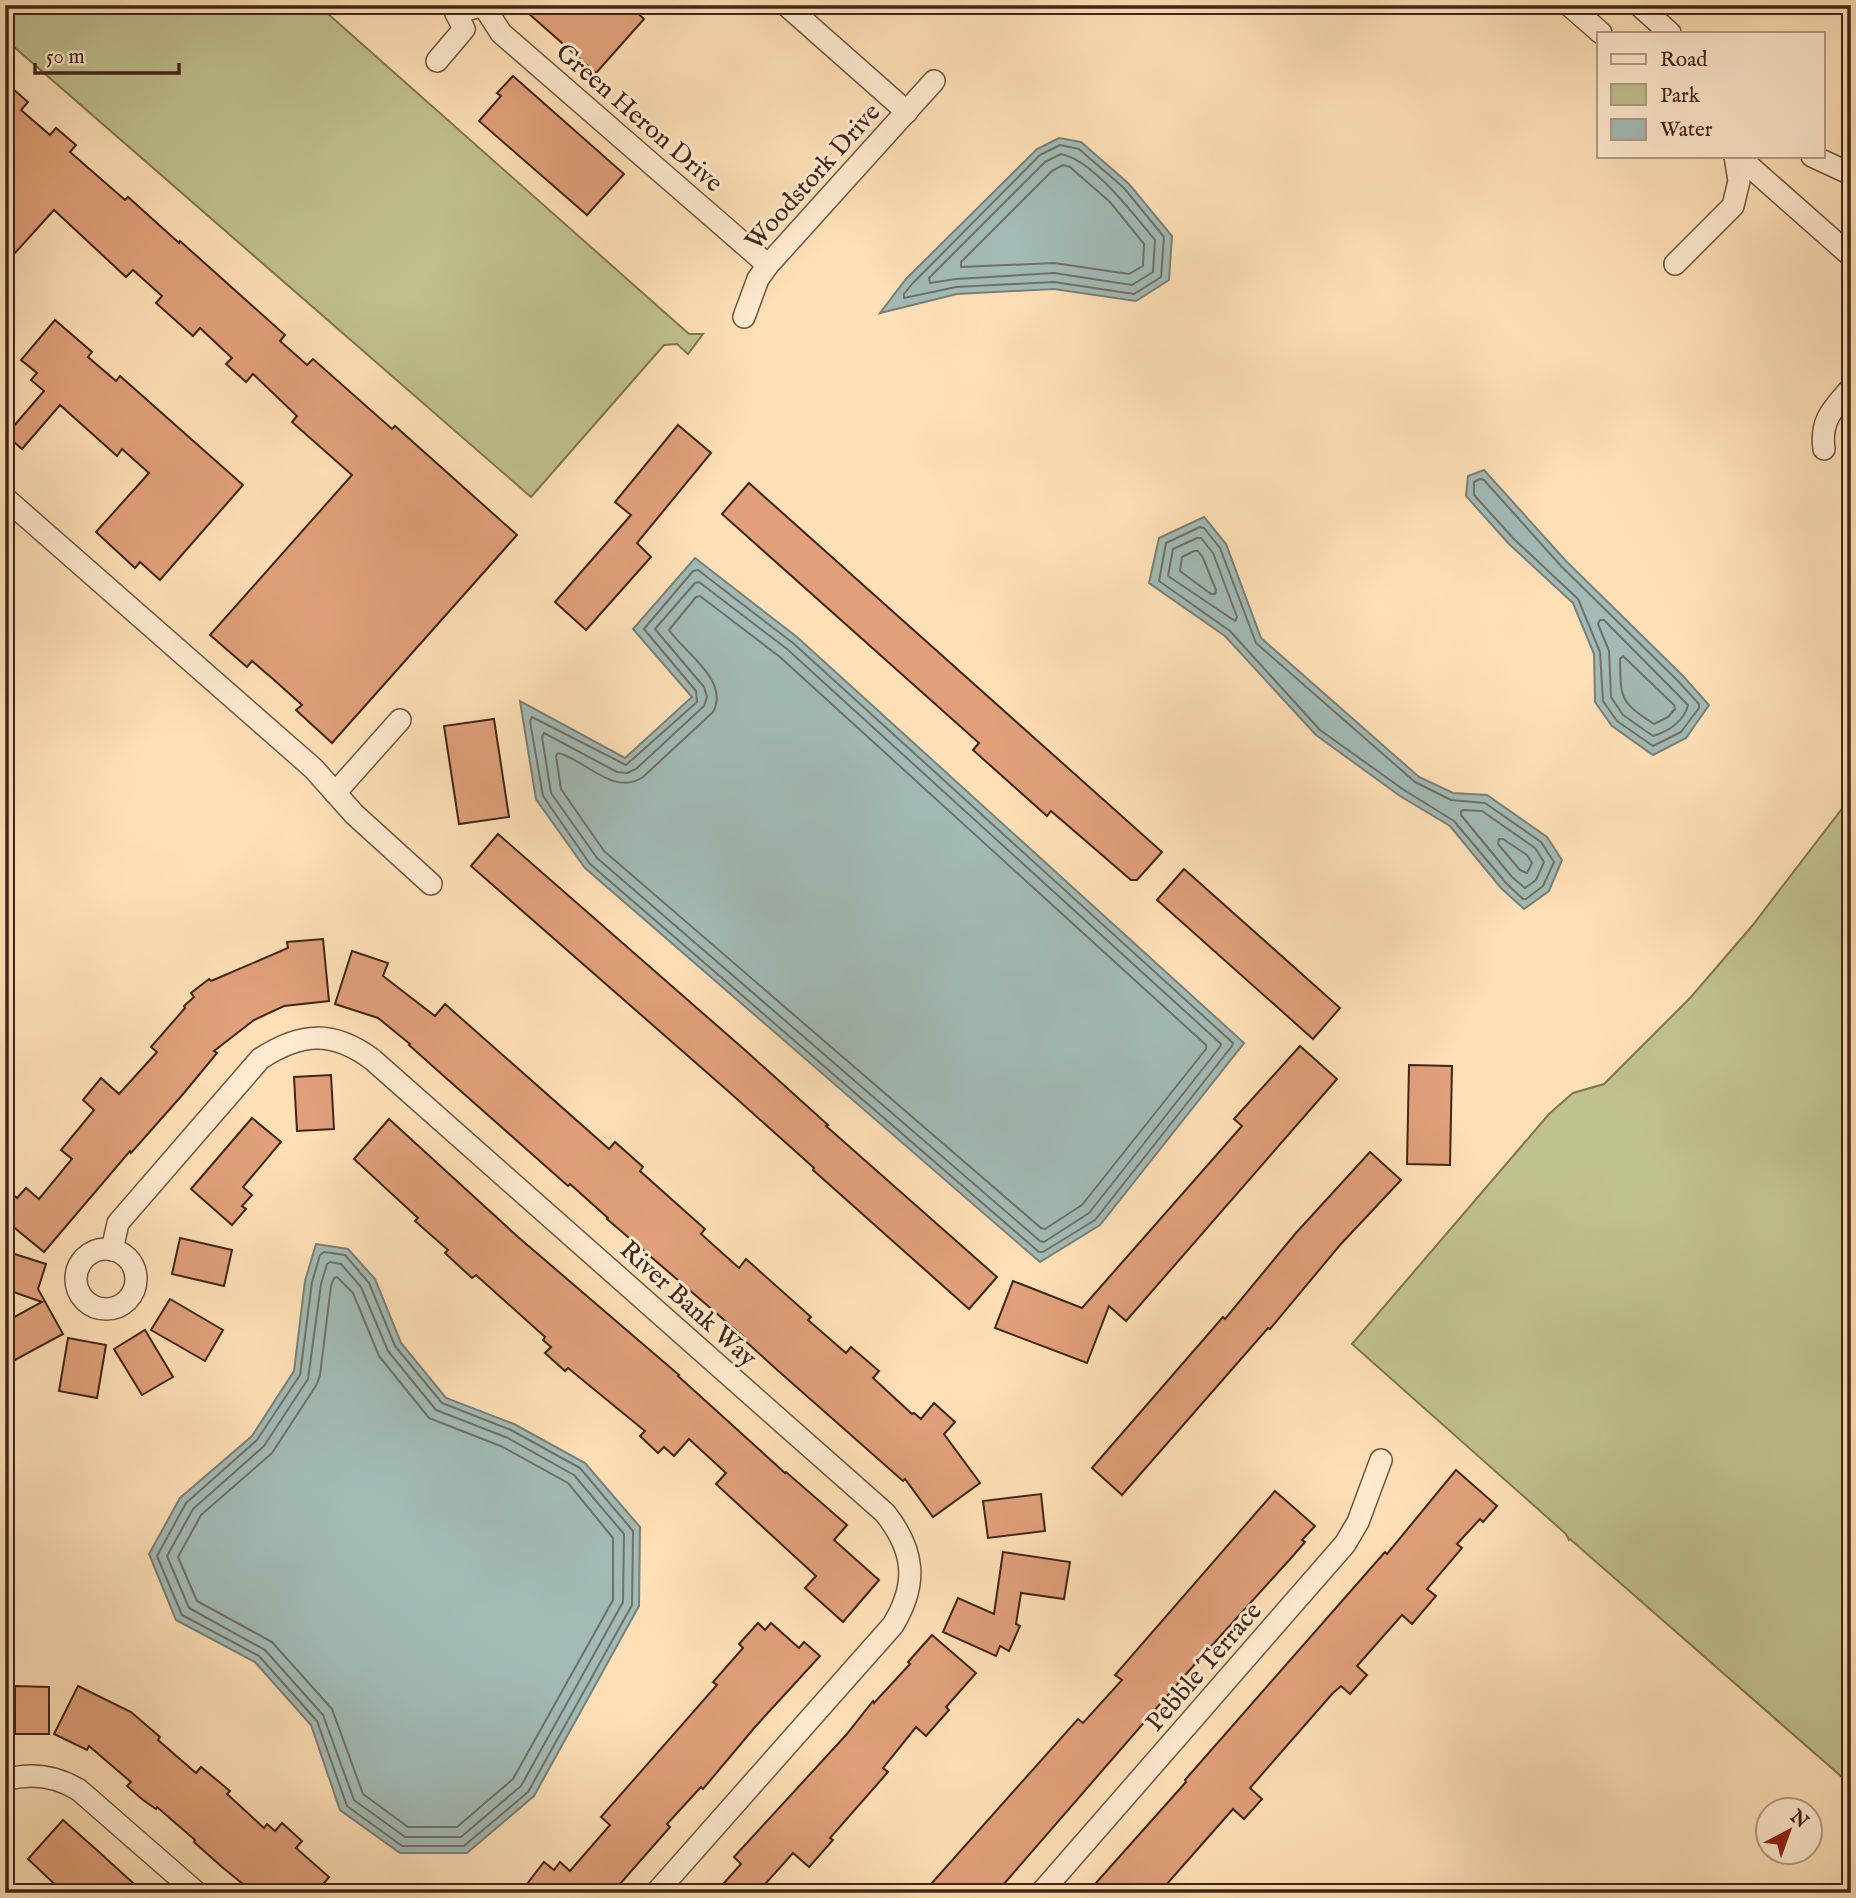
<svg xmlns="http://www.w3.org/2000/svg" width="1856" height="1898" font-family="'IM FELL English',serif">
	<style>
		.green { fill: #c0c28e; stroke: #807454; stroke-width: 2 }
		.water { fill: #a2bbb6; stroke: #7b7f78; stroke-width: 2 }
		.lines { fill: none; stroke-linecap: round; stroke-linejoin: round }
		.shore { stroke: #717068; stroke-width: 2 }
		.building { fill: #e1a07b; stroke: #40251a; stroke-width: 2 }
		.minor-casing { stroke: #705441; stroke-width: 24 }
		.minor { stroke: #ffebd0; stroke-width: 21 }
		.labels { text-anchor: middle; stroke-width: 6; stroke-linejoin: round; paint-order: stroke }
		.street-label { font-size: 26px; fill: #40251a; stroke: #ffebd0 }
	</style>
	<rect width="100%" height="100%" fill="#ffe0b6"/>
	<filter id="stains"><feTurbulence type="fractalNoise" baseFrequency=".00286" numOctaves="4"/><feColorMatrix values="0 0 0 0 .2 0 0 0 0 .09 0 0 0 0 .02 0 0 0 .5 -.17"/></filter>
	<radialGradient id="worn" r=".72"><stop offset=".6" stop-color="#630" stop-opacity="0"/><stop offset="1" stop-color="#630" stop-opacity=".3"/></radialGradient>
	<g class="green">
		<polygon points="5,5 318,5 689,334 703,334 688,354 677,344 664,345 531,497 5,39"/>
		<polygon points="1851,797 1851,1785 1570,1539 1569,1540 1566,1534 1352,1344 1549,1114 1573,1093 1604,1084 1691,997 1752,926"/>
	</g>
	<g class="water">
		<polygon points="1059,138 1081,142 1129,184 1172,236 1169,280 1136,301 1054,289 957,294 880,313 906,279 1037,149"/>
		<polygon points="1484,470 1566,561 1683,676 1709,705 1686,738 1653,755 1612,726 1595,702 1594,654 1573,603 1509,544 1466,496 1468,476"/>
		<polygon points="1204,517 1226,544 1261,638 1419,777 1453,793 1487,795 1547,837 1562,860 1549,891 1524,909 1501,888 1450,826 1400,796 1316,735 1225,636 1149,583 1159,538"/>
		<polygon points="695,558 797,637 1244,1043 1100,1225 1040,1262 585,868 536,799 520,701 625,758 692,697 633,629"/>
		<polygon points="316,1244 348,1249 375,1279 401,1343 446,1398 514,1424 585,1463 640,1527 639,1606 534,1796 467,1853 400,1853 340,1810 311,1725 255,1662 176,1620 149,1554 180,1498 252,1436 294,1371 305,1281"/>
	</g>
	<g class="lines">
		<g class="shore">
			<polygon points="1060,145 1079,149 1124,188 1164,237 1161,277 1134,294 1054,282 956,287 904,298 904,294 912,284 1040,155"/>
			<path d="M1061,154C1093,160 1134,215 1155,240L1153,272L1132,285L1054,273L956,279L930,283L929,278L1045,162Z"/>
			<polygon points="1063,165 1070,167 1110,202 1144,244 1143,266 1129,274 1054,263 961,267 961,262 1052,171"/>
			<polygon points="1480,479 1484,480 1561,566 1678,681 1699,704 1699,708 1681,732 1653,746 1617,721 1603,701 1600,652 1578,599 1514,539 1474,495 1474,482"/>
			<polygon points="1200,527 1204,528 1220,548 1256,643 1415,782 1451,800 1485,803 1541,842 1554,862 1543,886 1526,899 1523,899 1506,883 1454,821 1404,790 1320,730 1230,631 1159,581 1166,543"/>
			<polygon points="1197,538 1201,538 1213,553 1237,617 1235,621 1168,576 1173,549"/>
			<polygon points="1194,551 1198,551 1203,558 1216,590 1215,594 1211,594 1180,571 1182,557"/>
			<polygon points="698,570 793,643 1233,1043 1232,1046 1095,1220 1043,1252 1039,1252 590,864 543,796 530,721 532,717 626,765 697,702 696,691 644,629 693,571"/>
			<polygon points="699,582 787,649 1221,1044 1220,1047 1089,1213 1044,1242 1040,1241 597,858 551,793 542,737 544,733 617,772 627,773 636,769 704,706 707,697 704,687 655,629 695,583"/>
			<path d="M700,596L780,657L1206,1045V1049L1082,1205L1045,1229L1041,1228L604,851L561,789L556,756L558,753C585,759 613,797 643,777L713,712C730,681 685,653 669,630L696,597Z"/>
			<path d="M1600,620H1604L1688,705C1684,721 1669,731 1653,736L1623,715L1611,697L1609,651L1598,624Z"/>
			<path d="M1623,656L1674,705L1675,709L1668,717L1654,724C1619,701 1621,699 1620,659Z"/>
			<polygon points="1464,810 1482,811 1535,848 1544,862 1536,880 1525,888 1512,877 1461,815 1461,811"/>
			<polygon points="1499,839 1503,839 1527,855 1532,863 1527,873 1520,870 1498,844"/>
			<polygon points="324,1252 345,1255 369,1283 395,1346 442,1403 511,1430 580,1468 633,1531 632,1605 528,1792 464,1846 402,1846 347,1806 317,1721 259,1656 182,1615 157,1556 186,1503 257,1440 300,1375 312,1282 320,1255"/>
			<polygon points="330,1262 341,1264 361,1287 388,1351 436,1410 508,1438 574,1475 624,1534 623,1602 521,1786 461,1837 405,1837 354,1800 323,1715 265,1650 189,1608 167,1556 193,1509 264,1446 308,1379 321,1284 327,1264"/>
			<polygon points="337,1277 353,1293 379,1356 429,1418 503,1447 568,1483 613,1538 613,1600 513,1779 457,1827 408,1827 363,1794 332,1709 272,1642 197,1601 178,1557 201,1515 272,1453 317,1384 320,1375 331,1286 334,1278"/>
		</g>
	</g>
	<g class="building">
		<polygon points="519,5 629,5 644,19 596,73"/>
		<polygon points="513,76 624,174 587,215 479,121 501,96 497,93"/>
		<polygon points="5,82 28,102 21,110 50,135 56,128 76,145 70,152 125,200 128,197 179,243 180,241 285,335 280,341 307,365 313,359 392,429 395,426 517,535 332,743 296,710 302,705 273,679 252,661 247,667 210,635 352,475 292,422 297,416 253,374 246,382 226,364 232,358 200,328 193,336 156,303 162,296 133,270 126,277 54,210 5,264"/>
		<polygon points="55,320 92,352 88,357 116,381 120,376 243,485 160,580 140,562 135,568 96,532 149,473 122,449 117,456 60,405 22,449 6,435 44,391 31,380 37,373 21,360"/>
		<polygon points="678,425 711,453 637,543 651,557 586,630 555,602 631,515 615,502"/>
		<polygon points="749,483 1162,852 1137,880 1131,880 1051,811 1047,816 973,750 979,743 722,514"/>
		<polygon points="494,719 509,817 459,824 444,726"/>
		<polygon points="498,834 746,1051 828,1125 826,1126 997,1277 969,1309 813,1170 814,1168 728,1091 471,866"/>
		<polygon points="1184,869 1340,1008 1313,1039 1157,900"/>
		<polygon points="323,939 329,1001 284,1006 254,1020 214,1051 217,1053 184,1093 131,1153 130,1151 44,1252 5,1220 5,1188 17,1198 26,1188 39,1199 72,1159 61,1150 94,1110 83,1100 101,1078 119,1094 157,1052 151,1047 185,1008 184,1006 194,997 191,993 209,979 211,981 288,948 287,942"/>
		<polygon points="352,951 388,963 383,976 435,1016 445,1004 609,1149 615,1142 643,1167 640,1171 705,1229 701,1234 739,1268 746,1259 811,1317 808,1320 846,1353 851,1347 879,1371 873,1378 912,1414 914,1413 921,1419 934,1403 955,1422 944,1434 980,1483 933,1517 905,1479 903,1481 775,1368 742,1338 744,1337 607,1219 608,1218 570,1184 568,1186 437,1070 409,1045 410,1044 378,1018 335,1004"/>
		<polygon points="1300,1046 1337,1079 1126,1321 1109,1306 1087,1363 995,1328 1013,1281 1082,1308 1242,1126 1234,1119"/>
		<polygon points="1409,1065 1452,1066 1450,1165 1407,1164"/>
		<polygon points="331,1075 334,1129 297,1131 294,1077"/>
		<polygon points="252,1118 281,1142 243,1187 252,1195 242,1206 246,1209 232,1225 191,1189"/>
		<polygon points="389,1119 518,1237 679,1375 678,1376 785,1473 786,1472 847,1525 834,1540 879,1580 843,1622 805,1588 816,1576 716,1484 726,1473 689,1439 674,1456 664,1447 658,1453 640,1436 645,1431 568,1368 565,1371 545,1353 551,1347 543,1340 545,1337 476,1275 472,1278 445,1253 448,1250 415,1221 418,1218 354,1159"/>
		<polygon points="1370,1152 1401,1180 1340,1245 1270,1329 1268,1328 1122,1495 1092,1468 1223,1317 1225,1319 1295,1234"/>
		<polygon points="180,1238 232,1250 224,1286 172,1274"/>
		<polygon points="5,1251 46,1264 38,1289 63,1334 15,1360 5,1343 5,1322 42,1302 5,1289"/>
		<polygon points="170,1299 223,1330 205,1361 151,1330"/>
		<polygon points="145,1330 173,1377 142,1395 114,1349"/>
		<polygon points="68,1338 106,1345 97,1398 59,1391"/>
		<polygon points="1456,1470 1497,1506 1483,1522 1480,1519 1457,1544 1462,1548 1427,1589 1436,1596 1412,1624 1402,1615 1357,1666 1367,1675 1350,1694 1341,1686 1332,1694 1250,1788 1262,1799 1244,1819 1233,1809 1159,1893 1087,1893 1186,1782 1185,1780 1385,1552 1387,1554"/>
		<polygon points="1275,1491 1315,1526 1302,1540 1305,1542 1292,1557 1187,1673 996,1893 923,1893 1078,1719 1083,1723 1122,1680 1115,1675"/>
		<polygon points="1041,1494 1045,1531 988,1538 983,1501"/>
		<polygon points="1003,1552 1070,1562 1064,1599 1021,1593 1016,1624 1020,1626 1009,1651 1000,1646 996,1656 943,1632 958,1598 994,1614"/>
		<polygon points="758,1623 765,1630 771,1623 799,1648 804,1642 820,1656 755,1727 703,1789 701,1787 667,1824 670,1827 612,1893 520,1893 544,1862 554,1870 560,1862 570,1871 610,1825 601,1817 717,1685 713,1682 743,1648 739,1644"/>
		<polygon points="932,1635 976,1673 946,1707 949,1710 926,1736 916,1727 883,1768 888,1772 830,1838 833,1840 809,1867 793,1853 757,1893 715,1893 741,1864 734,1857 846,1735 873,1701 874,1703 910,1664 908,1662"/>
		<polygon points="15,1686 49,1687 49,1734 15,1734"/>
		<polygon points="78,1686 131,1712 160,1737 158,1740 196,1773 201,1767 230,1791 227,1794 264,1828 267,1824 275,1831 282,1823 302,1841 296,1848 329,1877 316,1893 254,1893 222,1867 194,1842 195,1840 157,1807 156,1809 143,1800 127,1786 131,1782 89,1746 87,1750 54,1734"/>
		<polygon points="63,1820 99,1852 144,1893 64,1893 28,1859"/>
	</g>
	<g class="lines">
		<g class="minor-casing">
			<g id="minor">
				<polyline points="786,5 907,112"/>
				<polyline points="1569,5 1601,33"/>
				<polyline points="1639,5 1670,33"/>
				<polyline points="456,13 483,5 501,33 768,265"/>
				<polyline points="437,61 464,29 456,13 455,5"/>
				<polyline points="1738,156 1851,256"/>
				<polyline points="1812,156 1851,174"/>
				<polyline points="1675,264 1733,206 1739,181 1735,156"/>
				<polyline points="744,317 758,279 768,265 934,81"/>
				<path d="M1824,449C1820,420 1833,409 1851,388"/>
				<polyline points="5,498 314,769 354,814 431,884"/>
				<polyline points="335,793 400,720"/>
				<circle cx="106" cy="1279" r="30"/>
				<path d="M112,1250L118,1223L260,1059C301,1032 333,1030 373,1060L885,1513C915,1551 918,1584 893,1625L656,1893"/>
				<path d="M5,1780C32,1772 56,1776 79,1790L197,1893"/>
				<polyline points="1041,1893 1345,1544 1358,1522 1381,1460"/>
			</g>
		</g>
		<use href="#minor" class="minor"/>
	</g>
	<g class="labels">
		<g class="street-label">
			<text transform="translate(640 117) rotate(41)" y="9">Green Heron Drive</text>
			<text transform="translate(812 176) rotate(-48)" y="9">Woodstork Drive</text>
			<text transform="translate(689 1303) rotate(42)" y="9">River Bank Way</text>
			<text transform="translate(1203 1666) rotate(-49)" y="9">Pebble Terrace</text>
		</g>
	</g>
	<rect width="1856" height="1898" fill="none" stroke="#ffe0b6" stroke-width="28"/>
	<rect x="7" y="7" width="1842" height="1884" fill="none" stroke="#40251a" stroke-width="3.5"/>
	<rect x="14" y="14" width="1828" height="1870" fill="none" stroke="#40251a" stroke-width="2"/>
	<rect x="1597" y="32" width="228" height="126" fill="#ffebd0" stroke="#b39c87" stroke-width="2"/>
	<rect x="1611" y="54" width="35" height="10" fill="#ffebd0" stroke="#b39c87" stroke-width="2"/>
	<text x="1660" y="66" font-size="21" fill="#40251a">Road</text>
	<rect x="1611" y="84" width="35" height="21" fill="#c0c28e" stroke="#b39c87" stroke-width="2"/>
	<text x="1660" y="102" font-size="21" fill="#40251a">Park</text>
	<rect x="1611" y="119" width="35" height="21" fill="#a2bbb6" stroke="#b39c87" stroke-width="2"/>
	<text x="1660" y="136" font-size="21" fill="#40251a">Water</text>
	<g transform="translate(1789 1831) rotate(41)"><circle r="33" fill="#ffebd0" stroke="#b39c87" stroke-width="2"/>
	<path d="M0-5L12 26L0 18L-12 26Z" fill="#8f2418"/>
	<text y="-10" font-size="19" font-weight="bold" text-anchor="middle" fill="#40251a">N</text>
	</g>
	<path d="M35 63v10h144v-10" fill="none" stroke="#40251a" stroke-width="3.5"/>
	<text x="46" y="63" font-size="21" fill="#40251a" stroke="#ffebd0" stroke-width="5" paint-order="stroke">50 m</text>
	<rect width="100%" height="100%" filter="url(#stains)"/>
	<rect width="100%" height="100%" fill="url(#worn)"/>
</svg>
